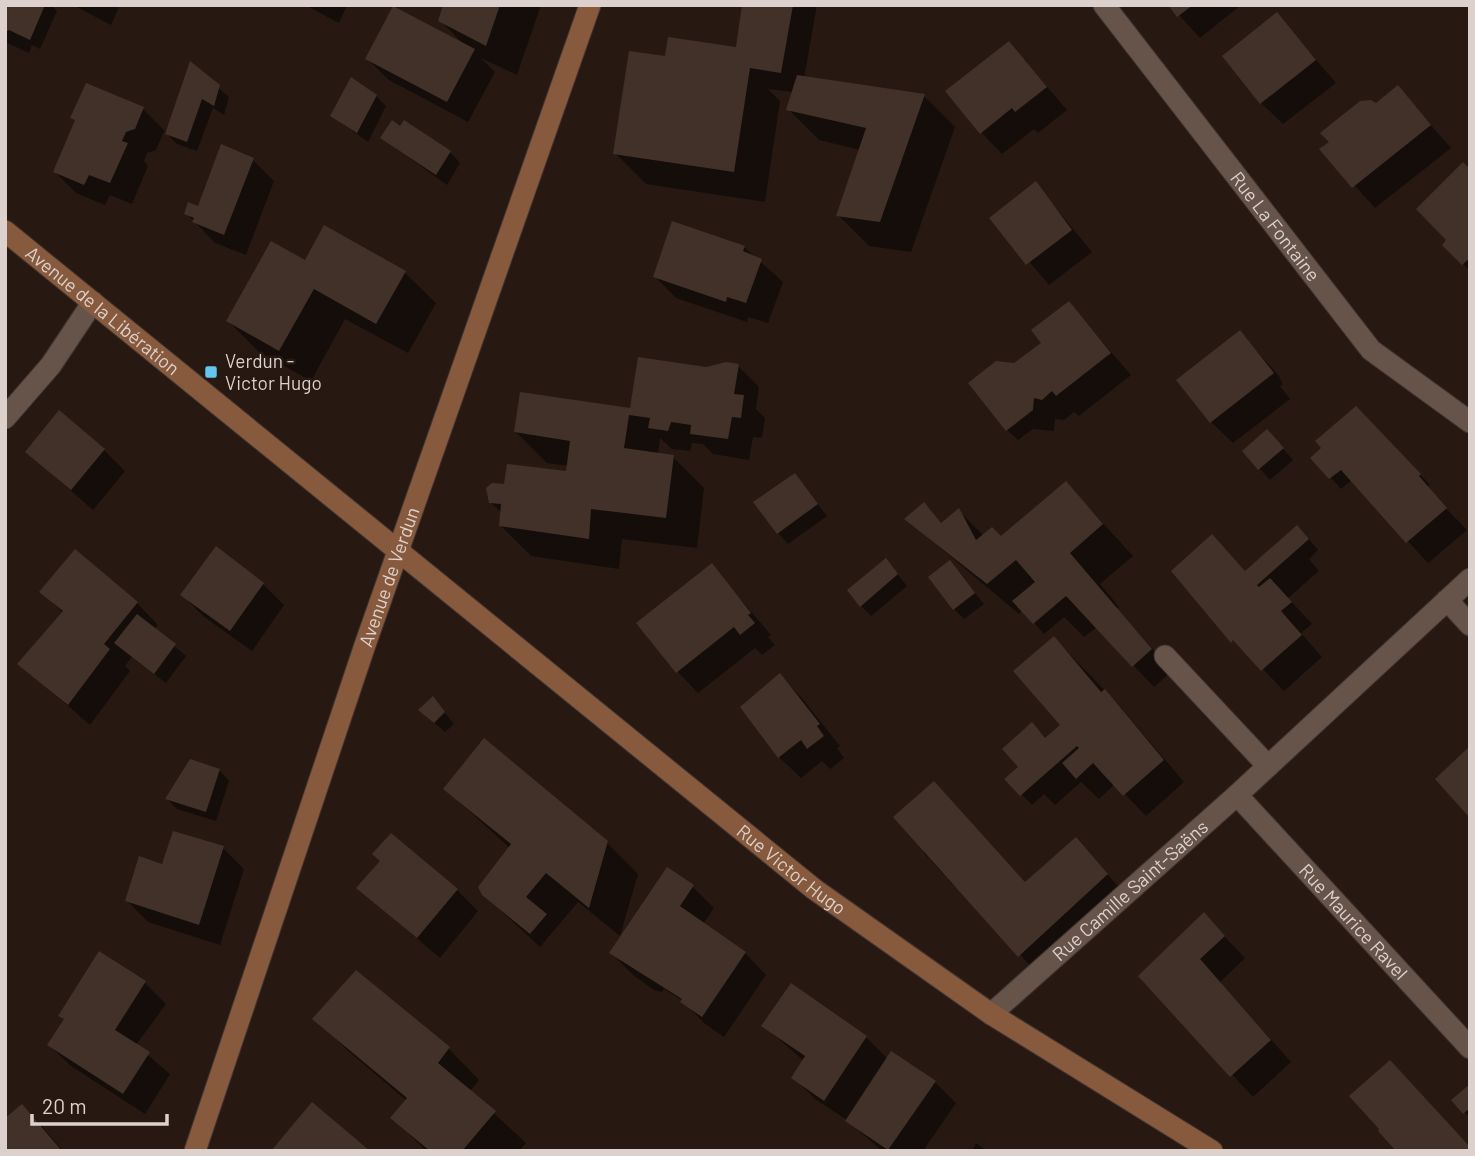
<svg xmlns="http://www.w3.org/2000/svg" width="1475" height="1156" font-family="Barlow,sans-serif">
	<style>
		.shadow { fill: #0007 }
		.building { fill: #423129 }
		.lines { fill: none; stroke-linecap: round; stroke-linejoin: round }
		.street-casing { stroke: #413532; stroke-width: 23 }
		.secondary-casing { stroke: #413532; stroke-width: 23 }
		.street { stroke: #66544b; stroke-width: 21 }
		.secondary { stroke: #875a3e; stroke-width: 21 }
		.poi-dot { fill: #65c5ee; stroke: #271911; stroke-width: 2.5 }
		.labels { text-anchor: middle; stroke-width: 5; stroke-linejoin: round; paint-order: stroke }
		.street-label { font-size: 19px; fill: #dcd1cc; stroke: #271911 }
		.poi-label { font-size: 19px; fill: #dcd1cc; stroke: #271911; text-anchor: start }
	</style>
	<rect width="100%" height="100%" fill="#271911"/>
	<g class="shadow">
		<polygon points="5,5 51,5 57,11 40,49 32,45 29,53 5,42"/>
		<polygon points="73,5 120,5 111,25"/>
		<polygon points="305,5 347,5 339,23"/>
		<polygon points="445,5 541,5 517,75 481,58 495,72 468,122 389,80 367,59 463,44 440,20"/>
		<polygon points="744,5 817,5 804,78 924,96 955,127 911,252 869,246 838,215 860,150 819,140 788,109 793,92 768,89 780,101 765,202 646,184 615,153 667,58 737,49"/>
		<polygon points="1170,5 1241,5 1200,38"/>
		<polygon points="1277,14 1336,83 1283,124 1261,103"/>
		<polygon points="1009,43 1067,110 1038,133 1034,129 1002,154 981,132"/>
		<polygon points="191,64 229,97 224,115 213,108 197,151 177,144 164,131 156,150 147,153 144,161 148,166 132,204 110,195 105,205 76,193 55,172 77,122 72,117 143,109 167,133"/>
		<polygon points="1398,88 1451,148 1375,208 1322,149"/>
		<polygon points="376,96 386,106 368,142 332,116"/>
		<polygon points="401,128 450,152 460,163 447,185 382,138"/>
		<polygon points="253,160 274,181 246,255 215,243 186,213 199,208"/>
		<polygon points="1470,171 1470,271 1444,245 1448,240"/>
		<polygon points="1036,184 1092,252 1049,285 992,218"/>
		<polygon points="744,247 783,282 768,323 748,317 747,322 676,298 655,277"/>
		<polygon points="306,262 405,273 436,303 408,353 345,319 311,381 259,352 228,321"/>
		<polygon points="1069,303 1131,375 1079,416 1074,412 1064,420 1055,419 1054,431 1033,429 1018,440 1007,430 1015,365 1043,343"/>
		<polygon points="1240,332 1279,376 1283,385 1280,386 1290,399 1233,443 1211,422"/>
		<polygon points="738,366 759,387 756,409 765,418 762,438 753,437 749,460 713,454 703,444 692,443 690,451 672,449 660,438 658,455 673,457 704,488 697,548 622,539 619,569 531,556 500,525 502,513 490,502 505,486 568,473 569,466 547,463 516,432 629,410 706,369"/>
		<polygon points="1277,442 1293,460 1270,480 1244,451"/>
		<polygon points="104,450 125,471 93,510 27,452"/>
		<polygon points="1397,450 1430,485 1426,488 1467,530 1428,563 1352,480 1341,489 1313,458"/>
		<polygon points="795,475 827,516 788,544 778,533"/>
		<polygon points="1066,483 1133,556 1100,584 1119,607 1117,609 1172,671 1154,687 1097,627 1084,637 1064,617 1044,634 1023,610 1019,614 906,519 924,505 942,524 959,511 984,536 1001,538"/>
		<polygon points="1307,537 1318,550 1309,559 1319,571 1288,598 1312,624 1301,633 1322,657 1284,691 1200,604 1246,573"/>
		<polygon points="75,552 137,603 158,625 154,629 186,656 166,683 132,657 125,666 130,671 90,725 20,664 63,613 42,592"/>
		<polygon points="886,560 907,586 871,616 861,606"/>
		<polygon points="950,563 984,604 964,619 954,609"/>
		<polygon points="712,566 771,635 768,637 775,645 762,655 755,648 698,693 677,671"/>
		<polygon points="263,584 284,605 252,651 203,616 182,595"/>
		<polygon points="1054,638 1116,702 1184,782 1146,816 1115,784 1099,799 1081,782 1055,805 1044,794 1032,805 1007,779 1020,767 1032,725 1046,739 1062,725"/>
		<polygon points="780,676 801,697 840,746 837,748 844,758 830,769 822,761 801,778 779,757"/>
		<polygon points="433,698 454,724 445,732 420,710"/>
		<polygon points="219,770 229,781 216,821 177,809 167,799"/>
		<polygon points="934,783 1026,883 1076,840 1128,897 1040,977 958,884 955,887 924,853 928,850"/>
		<polygon points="445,789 607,843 638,874 620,936 578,902 540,947 483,894 510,848"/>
		<polygon points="223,848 244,869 220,945 148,922 127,901 163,866"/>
		<polygon points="381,861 457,890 478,911 440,958 358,888"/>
		<polygon points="667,869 693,887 714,908 703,924 745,953 766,975 724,1037 704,1023 683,1001 664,989 662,992 654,990 632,974 611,953"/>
		<polygon points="1204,915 1245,958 1220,982 1291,1062 1253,1097 1141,976"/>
		<polygon points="145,983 166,1004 136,1045 170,1074 145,1114 71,1066 49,1045 65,1020 60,1015"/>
		<polygon points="791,986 866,1037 888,1059 935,1082 956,1103 923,1151 882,1151 847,1120 815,1099 793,1077 804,1061 764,1026"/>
		<polygon points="315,1018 449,1049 479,1080 470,1091 526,1143 519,1151 426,1151 393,1118 407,1101 346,1049"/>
		<polygon points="1470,1086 1470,1118 1453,1100"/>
		<polygon points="22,1106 43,1127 63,1151 5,1151"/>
		<polygon points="976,1143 987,1151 972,1151"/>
	</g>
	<g class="building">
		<polygon points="5,5 45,5 30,40 9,30 5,32"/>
		<polygon points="443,5 500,5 486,46 438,21"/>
		<polygon points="742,5 793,5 781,73 750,68 734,172 613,154 629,51 665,56 668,37 736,47"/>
		<polygon points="1168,5 1193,5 1177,17"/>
		<polygon points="393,6 475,49 447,102 365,59"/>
		<polygon points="1277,12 1316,60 1260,104 1222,56"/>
		<polygon points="1009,41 1047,87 1015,112 1012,108 980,134 945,91"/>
		<polygon points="190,61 220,85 214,106 202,99 187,142 165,134"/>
		<polygon points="797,75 925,94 880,222 836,216 866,128 786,110"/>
		<polygon points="351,77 377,95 357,133 330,116"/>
		<polygon points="86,83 144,107 135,129 126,132 122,141 128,143 110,183 89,175 84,185 53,172 75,120 70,118"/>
		<polygon points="1398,85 1431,125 1352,188 1319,149 1329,142 1320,133 1360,101 1371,100 1376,103"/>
		<polygon points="392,120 400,126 404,120 451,151 436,175 380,138"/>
		<polygon points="221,144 254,158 224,235 192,222 194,218 184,214 188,202 198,206"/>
		<polygon points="1463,162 1470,169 1470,258 1462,265 1442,245 1446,240 1416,209"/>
		<polygon points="1036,181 1072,230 1026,265 989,218"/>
		<polygon points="672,221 745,246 743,251 762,259 746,303 727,297 726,302 653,277"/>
		<polygon points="324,225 406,271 376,324 314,289 279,351 226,321 271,241 305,260"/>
		<polygon points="1069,301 1111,353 1056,396 1052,391 1042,400 1034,398 1033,410 1006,431 968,383 996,361 1014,363 1041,343 1031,330"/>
		<polygon points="1240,330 1274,373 1210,423 1176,380"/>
		<polygon points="638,357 706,367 726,362 739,364 734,394 744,395 741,418 732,417 728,439 690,434 691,425 671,422 668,431 648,428 650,418 629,415 624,448 674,455 666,518 591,509 589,539 499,526 501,504 489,503 486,488 492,483 504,484 507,464 566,471 570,441 514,432 520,392 630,408"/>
		<polygon points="1356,406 1421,474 1419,476 1447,508 1406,543 1341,470 1329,479 1310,458 1321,448 1315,441"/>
		<polygon points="59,410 105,449 71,490 25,452"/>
		<polygon points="1267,429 1284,448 1258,470 1242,451"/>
		<polygon points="795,473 818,504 777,534 753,502"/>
		<polygon points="1066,481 1103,524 1070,553 1152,649 1132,667 1066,596 1033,624 1012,601 1035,582 1016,560 987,584 904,519 924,502 941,523 959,508 976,540 992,527 1001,536"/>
		<polygon points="1297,525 1309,539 1257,585 1259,587 1270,578 1292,602 1281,611 1302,635 1261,671 1233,640 1231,643 1171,571 1212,534 1245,571"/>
		<polygon points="216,546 264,583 230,631 180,595"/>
		<polygon points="75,549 138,602 104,644 110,649 68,705 17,664 63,611 39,592"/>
		<polygon points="886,558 898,574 860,607 847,590"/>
		<polygon points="950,560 975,593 953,610 928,577"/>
		<polygon points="712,563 751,613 748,615 755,623 740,635 734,627 676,673 636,623"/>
		<polygon points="137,614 176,644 154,674 114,643"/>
		<polygon points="1054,636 1101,692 1105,689 1164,760 1123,796 1093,763 1076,779 1062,763 1079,748 1077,746 1020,796 1004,779 1018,767 1002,749 1032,722 1045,738 1060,725 1013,671"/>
		<polygon points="780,673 820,724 817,726 824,736 807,749 801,740 778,758 740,707"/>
		<polygon points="433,696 445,712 434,723 418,710"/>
		<polygon points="484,738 608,841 589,908 546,873 526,897 547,914 530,934 482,895 478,887 511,844 443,789"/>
		<polygon points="1470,746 1470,818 1435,779"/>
		<polygon points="190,759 220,769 206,812 165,799"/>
		<polygon points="934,781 1025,882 1076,837 1108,874 1018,957 893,817"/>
		<polygon points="173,831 224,846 199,925 125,901 139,856 162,864"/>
		<polygon points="391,833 458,889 417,938 356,888 380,861 372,854"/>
		<polygon points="667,867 694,885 680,906 746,952 702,1017 680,1002 682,999 609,953"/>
		<polygon points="1204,912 1225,936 1200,959 1271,1040 1230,1077 1138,976"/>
		<polygon points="99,951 146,981 115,1030 150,1052 123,1094 47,1045 64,1019 58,1016"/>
		<polygon points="356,970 450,1047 438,1063 496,1111 462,1151 430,1151 390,1118 407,1098 312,1019"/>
		<polygon points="791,983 867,1036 824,1101 791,1078 805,1056 761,1026"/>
		<polygon points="891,1051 936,1081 888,1150 845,1121"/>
		<polygon points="1390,1060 1470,1147 1470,1151 1396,1151 1378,1131 1379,1129 1349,1096"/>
		<polygon points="1470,1084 1470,1108 1463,1114 1451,1100"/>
		<polygon points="312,1102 370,1151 271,1151"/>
		<polygon points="22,1104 62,1151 5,1151 5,1118"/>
	</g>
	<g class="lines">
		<g class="street-casing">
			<g id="street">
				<path id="s1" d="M1104,5L1371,350L1470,422"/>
				<polyline points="5,418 51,365 93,302"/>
				<polyline points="1447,600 1470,625"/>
				<polyline points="1165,656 1268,766"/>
				<path id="s2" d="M1237,795L1470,1048"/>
				<path id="s3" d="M991,1014L1237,795L1470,579"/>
			</g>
		</g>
		<g class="secondary-casing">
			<g id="secondary">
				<path id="s4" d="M5,231L814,889L991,1014L1212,1151"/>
				<path id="s5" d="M195,1151L365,645L590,5"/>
			</g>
		</g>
		<use href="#street" class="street"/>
		<use href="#secondary" class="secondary"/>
	</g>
	<rect class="poi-dot" x="204" y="365" width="14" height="14" rx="3.5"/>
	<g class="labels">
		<g class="street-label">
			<text dy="7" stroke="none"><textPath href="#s1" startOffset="280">Rue La Fontaine</textPath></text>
			<text dy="7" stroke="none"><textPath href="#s4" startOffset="126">Avenue de la Libération</textPath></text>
			<text dy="7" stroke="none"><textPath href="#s5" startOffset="606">Avenue de Verdun</textPath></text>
			<text dy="7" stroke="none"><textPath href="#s4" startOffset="1013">Rue Victor Hugo</textPath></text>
			<text dy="7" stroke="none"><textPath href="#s3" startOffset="186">Rue Camille Saint-Saëns</textPath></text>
			<text dy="7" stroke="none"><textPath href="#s2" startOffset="172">Rue Maurice Ravel</textPath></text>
		</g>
		<g class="poi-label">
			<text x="225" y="368">Verdun -<tspan x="225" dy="22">Victor Hugo</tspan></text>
		</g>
	</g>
	<rect width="1475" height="1156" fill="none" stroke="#dcd1cc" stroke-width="14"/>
	<path d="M32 1114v10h135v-10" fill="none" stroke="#dcd1cc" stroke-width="3.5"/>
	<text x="42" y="1114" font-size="21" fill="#dcd1cc" stroke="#271911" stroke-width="5" paint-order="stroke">20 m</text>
</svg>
